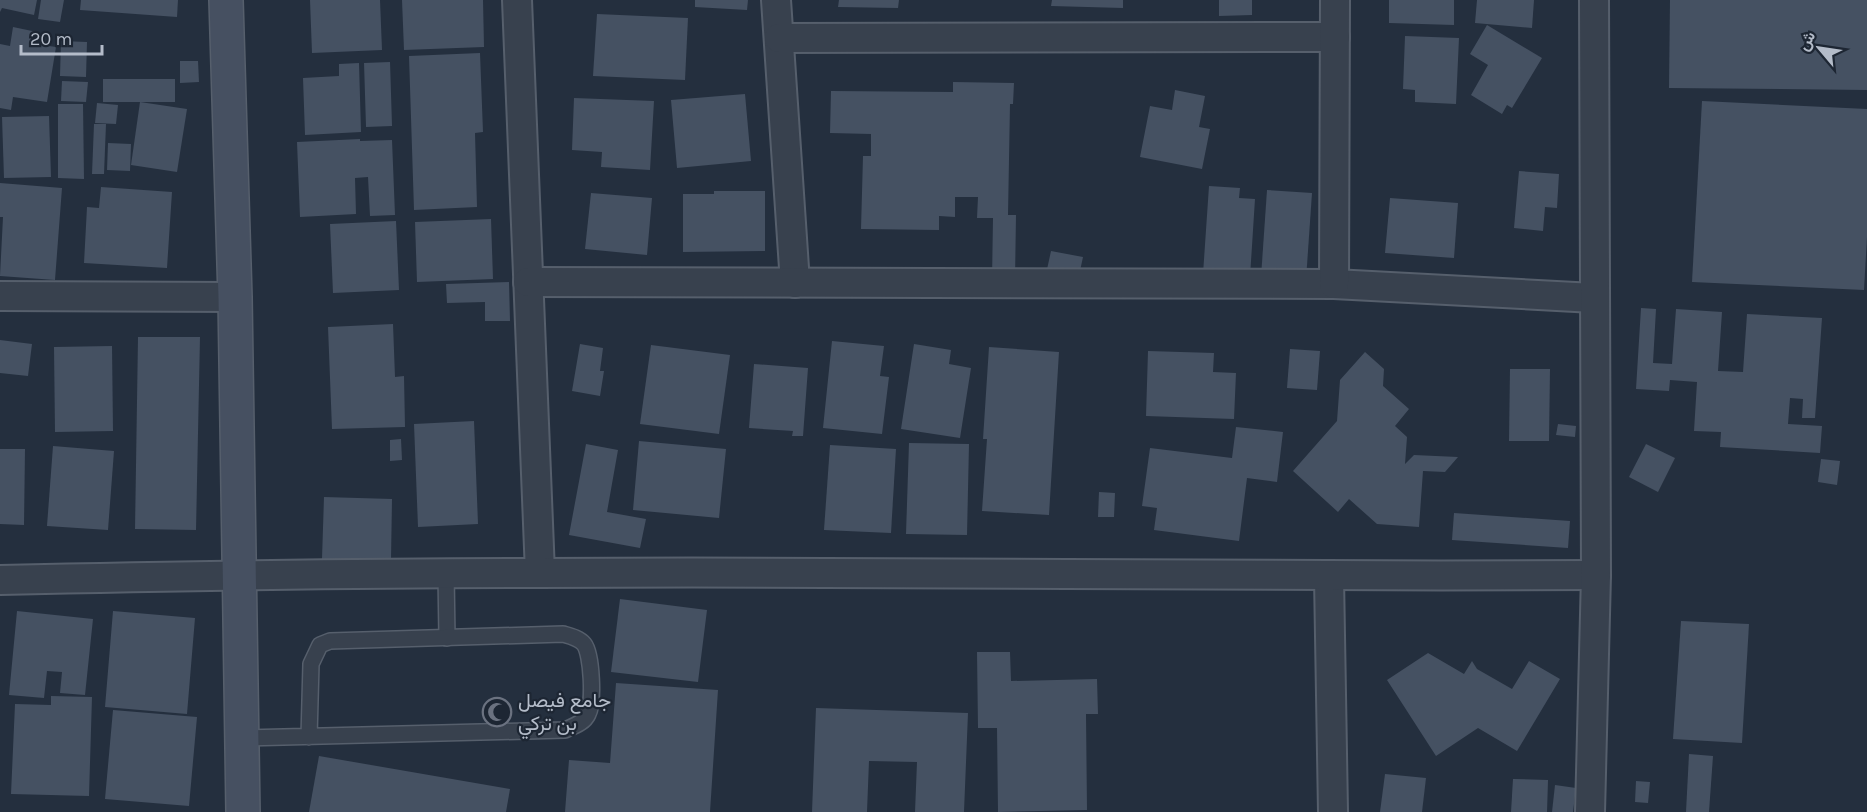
<svg xmlns="http://www.w3.org/2000/svg" width="1867" height="812" font-family="Karla,Vazirmatn,sans-serif">
	<style>
		.building { fill: #455162 }
		.lines { fill: none; stroke-linecap: round; stroke-linejoin: round }
		.lane-casing { stroke: #565f6c; stroke-width: 18 }
		.street-casing { stroke: #565f6c; stroke-width: 32 }
		.secondary-casing { stroke: #565f6c; stroke-width: 36 }
		.lane { stroke: #38414e; stroke-width: 15 }
		.street { stroke: #38414e; stroke-width: 28 }
		.secondary { stroke: #465061; stroke-width: 33 }
		.labels { text-anchor: middle; stroke-width: 4.5; stroke-linejoin: round; paint-order: stroke }
		.poi-label { font-size: 20px; fill: #b4bcc9; stroke: #1d2633; text-anchor: start }
	</style>
	<rect width="100%" height="100%" fill="#242f3e"/>
	<g class="building">
		<polygon points="0,0 37,0 34,15 2,8 0,12"/>
		<polygon points="41,0 64,0 60,22 38,19"/>
		<polygon points="81,0 178,0 177,17 80,10"/>
		<polygon points="310,0 380,0 382,50 312,53"/>
		<polygon points="402,0 483,0 484,47 404,50"/>
		<polygon points="695,0 748,0 747,10 695,7"/>
		<polygon points="839,0 899,0 898,8 838,7"/>
		<polygon points="1052,0 1123,0 1123,8 1051,6"/>
		<polygon points="1219,0 1252,0 1252,15 1219,16"/>
		<polygon points="1389,0 1454,0 1454,25 1389,23"/>
		<polygon points="1477,0 1534,0 1532,28 1475,23"/>
		<polygon points="1670,0 1867,0 1867,90 1669,88"/>
		<polygon points="597,14 688,18 685,80 593,76"/>
		<polygon points="1487,25 1542,58 1512,108 1507,105 1502,114 1471,95 1488,65 1470,54"/>
		<polygon points="13,27 37,32 35,44 56,47 47,102 13,97 11,110 0,108 0,44 10,46"/>
		<polygon points="1405,36 1459,38 1456,104 1415,102 1415,90 1403,89"/>
		<polygon points="61,41 87,42 86,77 60,76"/>
		<polygon points="480,53 483,132 475,133 477,207 414,210 409,56"/>
		<polygon points="180,61 198,61 199,82 180,83"/>
		<polygon points="390,62 392,126 366,127 364,63"/>
		<polygon points="359,63 361,132 305,135 303,78 339,76 339,64"/>
		<rect x="103" y="79" width="72" height="23"/>
		<polygon points="62,81 88,82 86,102 61,101"/>
		<polygon points="953,82 1014,83 1013,104 1010,104 1008,215 1016,215 1015,280 992,280 993,218 977,218 978,197 955,197 955,217 939,216 939,230 861,229 863,156 871,156 871,134 830,133 831,91 953,92"/>
		<polygon points="1175,90 1205,96 1199,127 1210,129 1202,169 1140,157 1150,106 1172,110"/>
		<polygon points="745,94 751,161 677,168 671,100"/>
		<polygon points="574,98 654,101 650,170 601,167 602,152 572,150"/>
		<polygon points="1702,101 1867,109 1867,237 1864,290 1692,282"/>
		<polygon points="140,102 187,109 177,172 131,165"/>
		<polygon points="97,103 118,105 116,124 95,123"/>
		<polygon points="58,104 83,104 84,179 58,178"/>
		<polygon points="49,116 51,177 4,178 2,117"/>
		<polygon points="94,124 106,124 104,174 92,174"/>
		<polygon points="360,139 360,141 392,140 395,215 370,216 368,177 355,178 356,214 300,217 297,142"/>
		<polygon points="108,143 131,144 130,171 107,170"/>
		<polygon points="1519,171 1559,174 1557,208 1545,207 1543,231 1514,228"/>
		<polygon points="0,183 62,188 55,280 0,276 3,217 0,217"/>
		<polygon points="1209,186 1240,188 1239,198 1255,199 1250,277 1203,274"/>
		<polygon points="101,187 172,192 167,268 84,263 87,207 99,208"/>
		<polygon points="1267,190 1312,193 1306,280 1261,277"/>
		<polygon points="714,191 765,191 765,251 683,252 683,194 714,194"/>
		<polygon points="591,193 652,198 647,255 585,249"/>
		<polygon points="1390,198 1458,203 1454,258 1385,253"/>
		<polygon points="491,219 493,279 417,282 415,222"/>
		<polygon points="396,221 399,290 333,293 330,224"/>
		<polygon points="1051,251 1083,257 1078,280 1046,274"/>
		<polygon points="509,282 510,321 485,321 485,302 447,303 446,284"/>
		<polygon points="1641,308 1656,309 1653,363 1672,364 1676,309 1722,312 1718,371 1743,372 1747,314 1822,318 1815,418 1802,418 1803,399 1790,398 1788,424 1822,426 1820,453 1720,447 1721,432 1694,431 1697,382 1670,380 1669,391 1636,389"/>
		<polygon points="393,324 395,377 404,376 405,427 332,429 328,327"/>
		<polygon points="138,337 200,337 196,530 135,529"/>
		<polygon points="0,340 32,344 28,376 0,373"/>
		<polygon points="832,341 884,346 880,376 889,377 882,434 823,428"/>
		<polygon points="580,344 603,348 600,371 604,371 600,396 572,391"/>
		<polygon points="914,344 951,350 949,364 971,368 960,438 901,429"/>
		<polygon points="651,345 730,355 719,434 640,424"/>
		<polygon points="112,346 113,431 55,432 54,347"/>
		<polygon points="989,347 1059,352 1049,515 982,511 987,439 983,439"/>
		<polygon points="1290,349 1320,351 1317,390 1287,388"/>
		<polygon points="1148,351 1214,353 1213,372 1236,373 1234,419 1146,416"/>
		<polygon points="1365,352 1384,369 1383,386 1409,409 1395,426 1407,437 1405,464 1414,455 1458,457 1445,472 1423,471 1419,527 1377,524 1349,499 1338,512 1293,471 1337,421 1340,380"/>
		<polygon points="754,364 808,368 803,436 792,436 793,431 749,428"/>
		<polygon points="1510,369 1550,369 1549,441 1509,441"/>
		<polygon points="474,421 478,524 418,527 414,424"/>
		<polygon points="1558,424 1576,426 1575,437 1556,435"/>
		<polygon points="1236,427 1283,432 1277,482 1247,478 1239,541 1154,530 1157,508 1142,506 1150,448 1232,458"/>
		<polygon points="401,439 402,460 390,461 390,440"/>
		<polygon points="639,441 726,449 719,518 633,510"/>
		<polygon points="909,443 969,444 967,535 906,534"/>
		<polygon points="586,444 618,450 607,512 646,519 640,548 569,535"/>
		<polygon points="1646,444 1675,458 1658,492 1629,477"/>
		<polygon points="830,445 896,449 891,533 824,530"/>
		<polygon points="53,446 114,451 108,530 47,526"/>
		<polygon points="0,449 25,449 24,525 0,524"/>
		<polygon points="1821,459 1840,461 1837,485 1818,482"/>
		<polygon points="1099,492 1115,493 1114,517 1098,517"/>
		<polygon points="324,497 392,499 391,560 322,559"/>
		<polygon points="1454,513 1570,521 1568,548 1452,540"/>
		<polygon points="620,599 707,610 698,682 611,672"/>
		<polygon points="17,611 93,619 85,695 60,693 62,672 47,671 44,698 9,695"/>
		<polygon points="113,611 195,618 187,714 105,707"/>
		<polygon points="1681,621 1749,624 1742,743 1673,739"/>
		<polygon points="977,652 1010,652 1011,681 1097,679 1098,714 1086,714 1087,810 998,812 997,728 978,728"/>
		<polygon points="1428,653 1464,674 1472,661 1477,669 1512,689 1529,661 1560,679 1517,751 1478,728 1436,756 1387,680"/>
		<polygon points="616,683 718,690 710,812 565,812 569,760 610,763"/>
		<polygon points="51,696 92,697 89,796 11,794 15,704 51,705"/>
		<polygon points="816,708 968,713 964,812 915,812 917,762 869,761 867,812 812,812"/>
		<polygon points="113,710 197,717 189,806 105,799"/>
		<polygon points="1689,754 1713,756 1709,812 1686,812"/>
		<polygon points="319,756 510,789 506,812 309,812"/>
		<polygon points="1385,774 1426,778 1422,812 1380,812"/>
		<polygon points="1513,779 1548,780 1547,812 1511,812"/>
		<polygon points="1636,781 1650,782 1648,803 1635,802"/>
		<polygon points="1555,785 1576,788 1573,812 1552,812"/>
	</g>
	<g class="lines">
		<g class="lane-casing">
			<g id="lane">
				<polyline points="446,573 447,638"/>
				<path d="M242,738L565,730C574,726 584,723 588,714C594,703 592,654 584,644C579,638 570,636 563,634L330,641L320,645L311,664L309,737"/>
			</g>
		</g>
		<g class="street-casing">
			<g id="street">
				<polyline points="517,0 540,573"/>
				<polyline points="776,0 795,283"/>
				<polyline points="779,38 1335,37"/>
				<polyline points="528,282 1334,284 1594,298"/>
				<polyline points="1334,284 1335,0"/>
				<polyline points="0,296 235,297"/>
				<polyline points="1329,577 1333,812"/>
				<path d="M0,580C179,576 358,573 537,573C890,571 1243,577 1596,575"/>
				<polyline points="1590,812 1596,575 1594,0"/>
			</g>
		</g>
		<g class="secondary-casing">
			<polyline id="secondary" points="226,0 235,297 243,812"/>
		</g>
		<use href="#lane" class="lane"/>
		<use href="#street" class="street"/>
		<use href="#secondary" class="secondary"/>
	</g>
	<defs>
		<g id="mosque-ring" transform="scale(1.5)"><circle r="9.5" fill="#1d2633" stroke="#6b7280" stroke-width="1.5"/><path d="M3.5-4.9A6 6 0 1 0 3.5 4.9A5 5 0 1 1 3.5-4.9Z" fill="#6b7280"/></g>
	</defs>
	<g fill-rule="evenodd">
		<use href="#mosque-ring" x="497" y="712"/>
	</g>
	<g class="labels">
		<g class="poi-label">
			<text x="518" y="707">جامع فيصل<tspan x="518" dy="23">بن تركي</tspan></text>
		</g>
	</g>
	<g transform="translate(1819 48) rotate(299)" stroke="#1d2633" stroke-width="4.5" paint-order="stroke">
	<path d="M0-4.5L10 22L0 15L-10 22Z" fill="#b4bcc9"/>
	<text y="-9" font-size="16" font-weight="bold" text-anchor="middle" fill="#b4bcc9">ش</text>
	</g>
	<path d="M21 45v9h81v-9" fill="none" stroke="#b4bcc9" stroke-width="3"/>
	<text x="30" y="45" font-size="18" fill="#b4bcc9" stroke="#1d2633" stroke-width="4.5" paint-order="stroke">20 m</text>
</svg>
